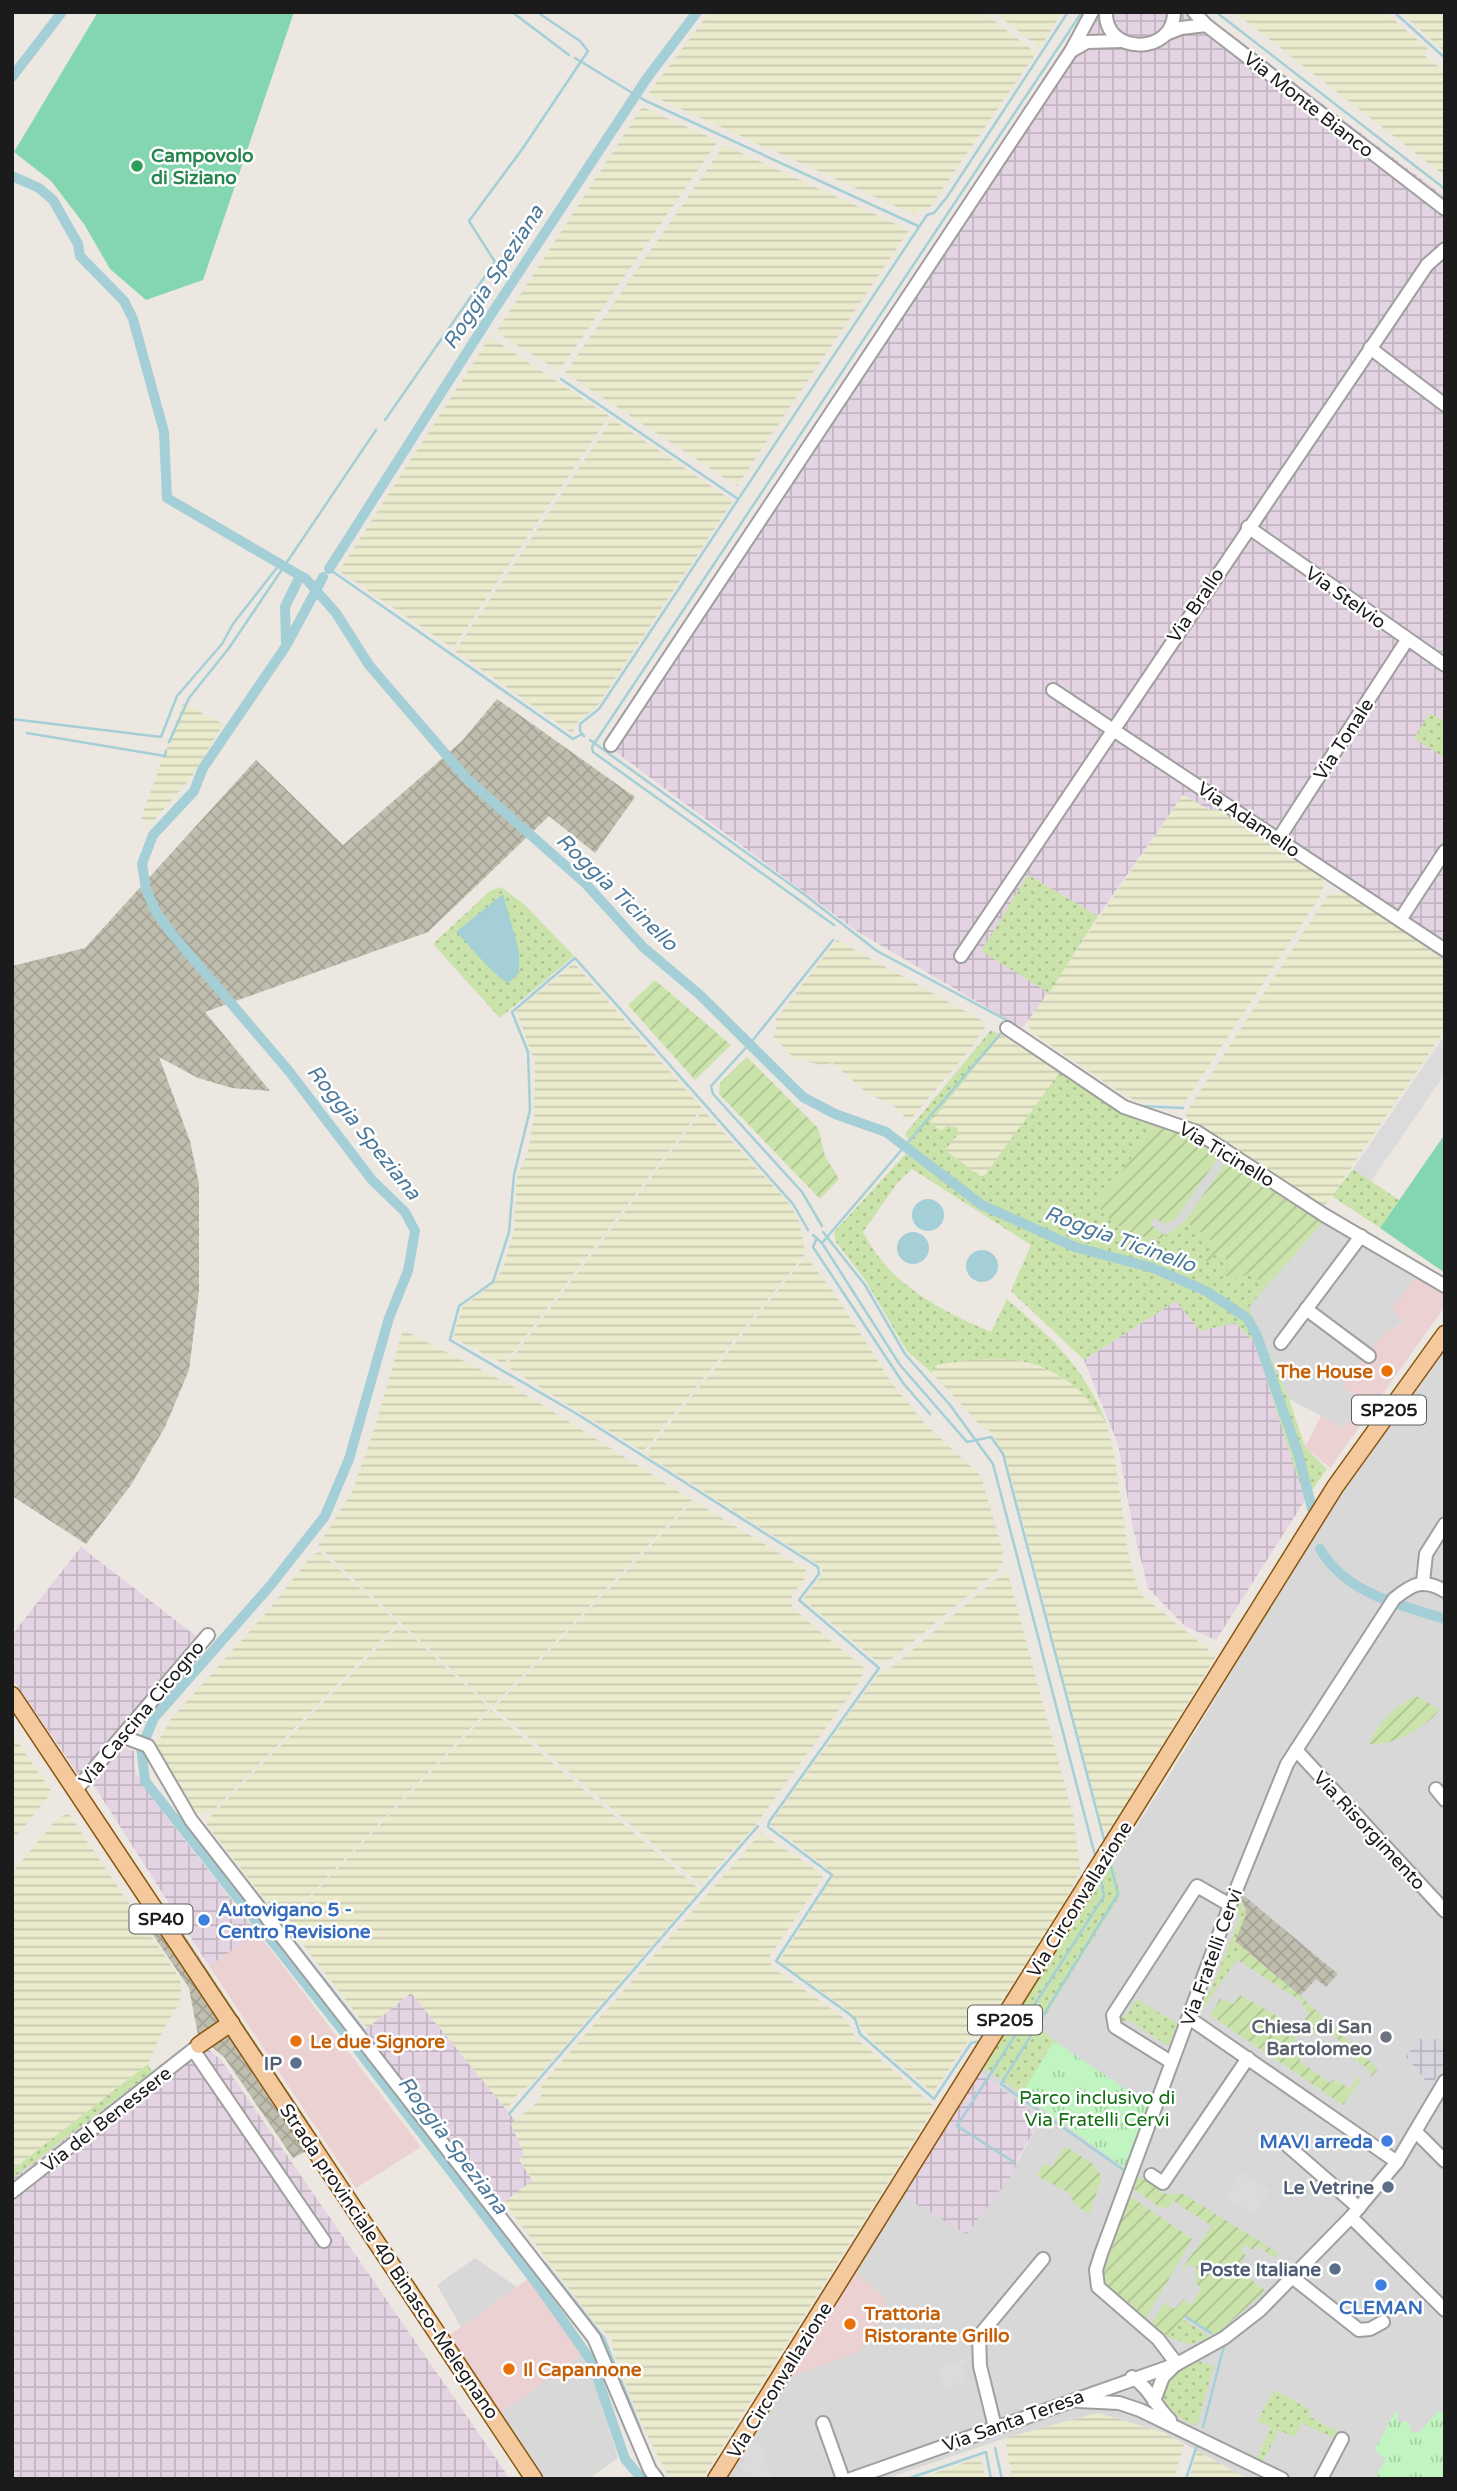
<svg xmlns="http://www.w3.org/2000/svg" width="1457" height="2491" font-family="'Varela Round',sans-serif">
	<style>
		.residential { fill: #d9d8d8 }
		.commercial { fill: #ecd1d2 }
		.industrial { fill: url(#industrial-grid) }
		.construction { fill: url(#construction-cross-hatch) }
		.farmland { fill: url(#farmland-rules) }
		.grass { fill: url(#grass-dots) }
		.park { fill: url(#park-tufts) }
		.garden { fill: url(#garden-furrows) }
		.pitch { fill: #84d6b0 }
		.parking { fill: #dbdbdb }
		.plaza { fill: url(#plaza-grid) }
		.water { fill: #a4cfd7 }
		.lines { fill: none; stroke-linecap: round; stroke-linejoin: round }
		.stream { stroke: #a4cfd7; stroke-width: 2.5 }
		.canal { stroke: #a4cfd7; stroke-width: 10 }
		.minor-casing { stroke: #9f9f9f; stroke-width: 16 }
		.major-casing { stroke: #87550b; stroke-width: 19 }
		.minor { stroke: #fff; stroke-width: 12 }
		.major { stroke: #f4c99e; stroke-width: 16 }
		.leisure-dot { fill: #2e9e5b; stroke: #fff; stroke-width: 2.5 }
		.food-dot { fill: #e8710a; stroke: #fff; stroke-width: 2.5 }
		.shop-dot { fill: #3f7fe0; stroke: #fff; stroke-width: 2.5 }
		.worship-dot { fill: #6b7280; stroke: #fff; stroke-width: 2.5 }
		.service-dot { fill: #5c6f8a; stroke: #fff; stroke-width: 2.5 }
		.labels { text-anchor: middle; stroke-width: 5; stroke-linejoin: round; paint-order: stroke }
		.shield { fill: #fff; stroke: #5f5f5f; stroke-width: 2 }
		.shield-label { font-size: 18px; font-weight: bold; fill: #1b1b1b }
		.street-label { font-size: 19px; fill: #1b1b1b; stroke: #fff }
		.leisure-label { font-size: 19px; font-weight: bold; fill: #27864d; stroke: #fff; text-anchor: start }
		.food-label { font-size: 19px; font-weight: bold; fill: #c56008; stroke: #fff; text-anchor: start }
		.shop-label { font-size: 19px; font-weight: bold; fill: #366cbe; stroke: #fff; text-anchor: start }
		.worship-label { font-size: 19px; font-weight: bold; fill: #5b616d; stroke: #fff; text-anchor: end }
		.service-label { font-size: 19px; font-weight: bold; fill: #4e5e75; stroke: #fff; text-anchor: end }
		.park-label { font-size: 19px; fill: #136f14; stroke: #fff }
		.water-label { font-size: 21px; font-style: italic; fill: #4d7a9b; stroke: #fff }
	</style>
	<defs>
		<pattern id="industrial-grid" width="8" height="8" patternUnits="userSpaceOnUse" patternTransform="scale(1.75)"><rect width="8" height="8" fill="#e4d3e2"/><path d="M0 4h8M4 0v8" fill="none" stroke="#c3b5c1"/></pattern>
		<pattern id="construction-cross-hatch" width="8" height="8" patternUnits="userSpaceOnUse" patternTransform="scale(1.75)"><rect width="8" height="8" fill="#bfbeae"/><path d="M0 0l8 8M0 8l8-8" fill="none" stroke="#a4a395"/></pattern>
		<pattern id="farmland-rules" width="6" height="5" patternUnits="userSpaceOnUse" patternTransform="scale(1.75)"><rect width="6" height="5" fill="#eaeacd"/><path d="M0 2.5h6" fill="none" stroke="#c8c8af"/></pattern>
		<pattern id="grass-dots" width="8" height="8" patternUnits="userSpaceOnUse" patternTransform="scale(1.75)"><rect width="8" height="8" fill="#cae3aa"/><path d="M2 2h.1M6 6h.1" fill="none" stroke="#adc292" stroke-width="1.8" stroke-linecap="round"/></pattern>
		<pattern id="park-tufts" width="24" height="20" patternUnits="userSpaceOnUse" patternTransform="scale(1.75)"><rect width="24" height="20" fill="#c0f4c0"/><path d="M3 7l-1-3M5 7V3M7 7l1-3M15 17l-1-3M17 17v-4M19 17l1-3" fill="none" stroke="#a4d1a4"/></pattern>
		<pattern id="garden-furrows" width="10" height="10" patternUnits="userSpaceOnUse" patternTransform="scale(1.75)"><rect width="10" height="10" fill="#cae3aa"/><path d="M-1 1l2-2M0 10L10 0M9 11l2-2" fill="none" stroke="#adc292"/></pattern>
		<pattern id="plaza-grid" width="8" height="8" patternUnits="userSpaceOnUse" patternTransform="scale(1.75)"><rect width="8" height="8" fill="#d6d6e1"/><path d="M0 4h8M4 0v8" fill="none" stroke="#b7b7c0"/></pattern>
	</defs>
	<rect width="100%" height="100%" fill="#ece7e1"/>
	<g class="residential">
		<polygon points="1001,1035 1129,1116 1185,1133 1416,1276 1393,1309 1402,1321 1343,1386 1362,1403 1344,1428 1289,1399 1249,1307 930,1122"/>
		<polygon points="1445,1347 1445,2479 1248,2479 1165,2433 1098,2413 1009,2437 885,2479 724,2479 785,2379 888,2301 855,2271 901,2195 1017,2163 1041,2119 979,2072 1170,1774 1352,1473"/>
		<polygon points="475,2258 517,2287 461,2327 437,2285"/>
		<polygon points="582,2354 589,2364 618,2458 588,2479 544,2479 498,2415"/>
	</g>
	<g class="commercial">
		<polygon points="1423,1275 1445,1289 1445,1306 1330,1468 1305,1447 1321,1416 1344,1428 1361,1403 1342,1386 1386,1331 1395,1330 1402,1321 1392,1309 1416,1276"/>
		<polygon points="258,1933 421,2147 356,2188 209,1966"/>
		<polygon points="855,2271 888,2301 859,2352 785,2379"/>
		<polygon points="528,2279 582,2354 498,2415 447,2337"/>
	</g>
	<g class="industrial">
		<polygon points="1088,12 1202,12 1445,197 1445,960 1221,809 1210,810 1183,795 1098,916 1028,875 982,950 1049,993 1022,1028 858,932 605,744"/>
		<polygon points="1176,1301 1200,1330 1235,1322 1255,1343 1305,1500 1216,1640 1185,1626 1148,1588 1133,1528 1118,1444 1084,1360"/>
		<polygon points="81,1547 196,1636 80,1777 12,1678 12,1635"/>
		<polygon points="121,1747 134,1751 135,1772 154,1801 258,1933 209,1966 93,1784"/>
		<polygon points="411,1993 515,2120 511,2124 524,2154 519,2160 533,2181 496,2208 362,2032"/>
		<polygon points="195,2038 221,2060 510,2479 12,2479 12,2179"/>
		<polygon points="979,2072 1041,2119 1018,2158 1013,2173 967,2234 901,2195"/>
	</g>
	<g class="construction">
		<polygon points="497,699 635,797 595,853 549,816 428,932 205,1012 270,1091 232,1088 198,1078 159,1057 190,1141 199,1184 199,1291 189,1370 165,1427 131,1485 86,1544 12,1496 12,966 85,948 256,760 343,845 461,742"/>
		<polygon points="1243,1895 1338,1974 1326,1987 1316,1979 1300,1996 1235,1941 1246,1910 1241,1899"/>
		<polygon points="163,1903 322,2143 293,2158 224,2057 198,2035 189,1988 145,1923"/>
	</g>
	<g class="farmland">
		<polygon points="710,12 983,12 1036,53 930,207 913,214 648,94"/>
		<polygon points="994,12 1062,12 1040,48"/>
		<polygon points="1234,12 1385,12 1428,49 1425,56 1445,72 1445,176"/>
		<polygon points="1400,12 1445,12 1445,52"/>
		<polygon points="642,107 718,141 559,371 496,332"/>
		<polygon points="724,145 909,230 737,486 565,373"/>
		<polygon points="490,337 609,416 453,648 339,571"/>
		<polygon points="612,419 733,501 595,709 579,719 572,733 455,651"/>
		<polygon points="183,703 223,724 193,775 151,824 141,818"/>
		<polygon points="1183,795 1209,810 1221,809 1316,872 1325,883 1319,898 1183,1105 1140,1102 1124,1095 1047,1043 1032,1032 1027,1023"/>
		<polygon points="1347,893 1445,960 1445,1030 1324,1207 1190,1121 1185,1114 1328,895"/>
		<polygon points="837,940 983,1021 985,1027 972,1047 909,1121 893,1105 868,1094 833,1063 821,1065 794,1058 772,1035 777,1026 776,1019"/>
		<polygon points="574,963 702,1108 504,1364 453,1338 462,1308 494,1283 503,1268 514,1230 517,1176 528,1152 534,1117 535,1062 516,1011"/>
		<polygon points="1001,1035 1060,1072 983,1178 945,1150 959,1133 941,1131 930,1122"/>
		<polygon points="703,1110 787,1201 799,1220 805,1254 643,1452 506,1366"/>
		<polygon points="806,1256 836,1296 894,1386 926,1425 981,1476 1003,1552 1002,1566 993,1575 888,1662 874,1659 803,1599 823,1574 821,1566 645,1454"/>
		<polygon points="403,1330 509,1384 692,1500 492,1707 318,1546 353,1490 376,1424"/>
		<polygon points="1004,1356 1052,1371 1082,1391 1096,1408 1107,1424 1114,1454 1129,1557 1139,1593 1216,1656 1108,1834 1102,1827 1008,1465 992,1432 981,1426 932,1373 936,1365 980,1357"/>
		<polygon points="694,1501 805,1569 807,1576 792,1595 792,1608 865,1669 860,1681 754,1827 701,1885 494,1708"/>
		<polygon points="320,1552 398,1623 210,1814 193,1812 156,1752 156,1745 171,1719 267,1612 312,1555"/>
		<polygon points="1002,1574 1008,1574 1074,1819 1080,1871 1059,1913 980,2034 968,2041 933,2093 877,2046 845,2008 779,1962 834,1874 770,1824 877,1675 892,1667"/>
		<polygon points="400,1625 490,1708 288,1918 281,1920 207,1825 208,1819"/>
		<polygon points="491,1710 700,1890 532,2084 521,2090 506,2109 411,1993 367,2028 291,1929 289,1919"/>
		<polygon points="12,1734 52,1792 12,1842"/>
		<polygon points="68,1813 180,1979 181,1992 179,2003 159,2038 148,2064 12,2170 12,1873 56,1820"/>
		<polygon points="761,1833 821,1873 823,1878 769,1957 772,1967 847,2020 856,2038 935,2107 702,2479 670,2479 642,2425 614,2355 612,2339 594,2322 504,2202 533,2180 519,2160 524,2154 511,2124 541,2099 541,2085"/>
		<polygon points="1098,2413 1165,2433 1184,2444 1174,2479 1012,2479 1005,2438"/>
		<polygon points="1197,2451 1248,2479 1189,2479"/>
		<polygon points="980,2457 986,2479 918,2479"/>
	</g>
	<g class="grass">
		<polygon points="1430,713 1445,722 1445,758 1414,738"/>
		<polygon points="1028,875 1098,916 1049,993 981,951"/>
		<polygon points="501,887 526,906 574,956 500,1018 433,944 490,891"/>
		<path d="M991,1030L1001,1035L930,1122L941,1131L947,1126L957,1128L959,1133L945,1150L983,1178L1060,1072L1129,1116L1156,1124L1098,1205C1102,1213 1111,1217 1118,1223C1146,1246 1159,1243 1185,1221L1212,1241L1214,1250L1205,1261L1208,1262L1216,1252L1232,1264L1225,1275L1240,1278L1252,1273L1265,1288L1249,1307L1289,1399L1305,1447L1327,1469L1305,1500L1255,1343L1235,1323L1200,1331L1176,1301L1084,1360L1011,1291L1031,1245L912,1169L898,1182L863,1232C890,1285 938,1309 991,1332L1007,1299C1054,1340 1082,1365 1107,1424C1061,1356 1012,1351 936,1365L932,1373L907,1351L864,1278L836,1242L834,1232L912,1147L905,1134Z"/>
		<polygon points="1353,1169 1399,1200 1380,1228 1332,1196"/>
		<polygon points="1113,1863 1121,1894 1039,2026 1054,2041 1022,2094 983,2067"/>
		<polygon points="1241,1899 1246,1915 1235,1941 1244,1949 1198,2016 1206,1992 1210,1992 1239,1919 1237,1911"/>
		<polygon points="1137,1999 1178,2024 1168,2046 1127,2019 1123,2025 1119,2023 1119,2013 1125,2017"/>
		<polygon points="148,2064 152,2072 12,2179 12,2170"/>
		<polygon points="1183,2319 1210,2337 1190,2345 1167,2336"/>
		<path d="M1199,2361L1214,2366L1197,2426C1181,2418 1163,2414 1163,2393L1174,2375Z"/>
		<polygon points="1274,2390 1311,2410 1308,2416 1337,2431 1333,2438 1302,2423 1294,2437 1279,2430 1263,2462 1257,2458 1271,2427 1257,2421"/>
	</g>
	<g class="park">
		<polygon points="1054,2041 1148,2104 1125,2168 1022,2094"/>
		<polygon points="1398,2408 1398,2422 1409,2422 1411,2433 1420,2432 1438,2411 1441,2413 1445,2410 1445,2475 1442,2478 1375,2479 1386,2458 1374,2450"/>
	</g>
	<g class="garden">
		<polygon points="655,980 731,1045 695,1080 628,1005"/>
		<polygon points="747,1057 818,1128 825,1156 839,1179 820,1199 719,1094 720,1083"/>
		<path d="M1156,1124L1185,1133L1220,1155L1174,1221L1165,1224L1154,1218L1150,1224L1167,1237C1145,1245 1107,1224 1098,1205Z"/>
		<polygon points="1228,1160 1325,1220 1265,1288 1252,1273 1234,1279 1225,1275 1232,1264 1217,1252 1208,1262 1205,1260 1214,1250 1212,1241 1185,1221"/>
		<path d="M1416,1696L1439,1709C1430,1727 1388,1747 1369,1744C1380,1721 1393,1707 1416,1696Z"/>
		<polygon points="1244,1949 1303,1998 1378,2069 1371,2077 1369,2070 1345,2051 1339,2040 1323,2029 1320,2033 1316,2031 1311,2037 1301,2031 1290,2047 1302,2055 1299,2061 1330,2083 1334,2079 1350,2089 1358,2077 1361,2080 1343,2105 1210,2015 1220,1999 1234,2004 1240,1995 1279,2017 1276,2022 1289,2031 1287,2035 1291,2038 1309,2014 1301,2001 1236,1959"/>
		<polygon points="1065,2146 1093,2164 1102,2177 1089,2215 1074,2203 1069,2193 1037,2176 1044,2164 1052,2167"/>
		<polygon points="1139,2176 1165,2194 1183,2194 1279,2253 1275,2258 1256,2245 1253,2250 1245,2245 1241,2251 1246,2255 1241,2263 1252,2269 1247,2276 1266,2291 1215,2335 1185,2316 1167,2336 1152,2323 1164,2303 1174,2309 1184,2299 1191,2306 1202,2288 1195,2283 1198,2278 1194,2275 1197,2269 1188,2264 1184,2270 1182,2268 1212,2226 1173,2201 1168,2208 1159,2207 1133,2188"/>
		<polygon points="1130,2196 1192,2239 1146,2318 1106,2284 1103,2274"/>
	</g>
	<g class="pitch">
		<polygon points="98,12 294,12 203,280 146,300 110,269 84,224 51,181 14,152"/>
		<polygon points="1445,1134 1445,1273 1380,1228"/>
	</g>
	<g class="parking">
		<polygon points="1445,1035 1445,1074 1371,1181 1353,1169"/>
		<polygon points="1241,2172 1270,2190 1254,2216 1225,2198"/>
		<polygon points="969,2357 970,2361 962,2365 966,2380 946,2390 938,2369"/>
		<polygon points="750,2440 766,2450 762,2459 775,2479 748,2479 739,2465 746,2460 740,2455"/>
	</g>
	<polygon class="plaza" points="1418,2039 1435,2039 1442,2043 1445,2040 1445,2062 1431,2087 1406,2057"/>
	<g class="water">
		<path d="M503,894L519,951V973L508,983C488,971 474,949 456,932Z"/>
		<circle cx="928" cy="1215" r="16"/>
		<circle cx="913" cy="1248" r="16"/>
		<circle cx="982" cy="1266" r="16"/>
	</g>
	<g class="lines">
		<g class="stream">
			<polyline points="512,12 569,55"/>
			<polyline points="1216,12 1445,189"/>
			<polyline points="1394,12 1445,58"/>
			<polyline points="575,58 644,100 918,226"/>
			<polyline points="561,379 738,499"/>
			<polyline points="385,420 495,262 469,221 523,148 588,51 580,41 537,12"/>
			<polyline points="329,569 573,739 582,734"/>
			<polyline points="12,719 161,737 177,696 222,644 233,624 279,565"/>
			<polyline points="27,733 165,756 166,751"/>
			<polyline points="584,736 580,731 580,724 599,709 927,215 934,213 947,197 1068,12"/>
			<polyline points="590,740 805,895 877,951 1010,1022 1008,1024"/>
			<polyline points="169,742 189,698 229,648 376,430"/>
			<polyline points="834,925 593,752 592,747 1082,12"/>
			<polyline points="1010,1022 1030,1036"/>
			<polyline points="1138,1106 1183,1108"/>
			<polyline points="822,1226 802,1192 713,1094 711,1086 753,1040 833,940"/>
			<polyline points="808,1230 793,1204 575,958 512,1012 528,1052 530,1110 514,1175 509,1232 493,1282 459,1306 450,1340 577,1414 818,1567 819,1574 799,1600 879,1668 769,1822 768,1827 832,1875 776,1961 848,2013 855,2019 860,2034 934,2099 971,2043 982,2041"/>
			<polyline points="823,1232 865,1285 905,1354 950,1405 993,1464 1096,1859"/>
			<polyline points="813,1235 822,1243 900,1365 967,1442 991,1437 1003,1454 1105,1843"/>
			<polyline points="817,1238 813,1247 903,1383 930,1414"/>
			<polyline points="822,1243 1003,1031"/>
			<polyline points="202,1824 364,2030"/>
			<polyline points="1111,1866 1118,1894 1001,2084 1125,2171"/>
			<polyline points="509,2114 758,1826"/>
			<polyline points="1014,2162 957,2126 1104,1896 1101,1880"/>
			<polyline points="545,2263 604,2338 641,2430"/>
			<polyline points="1186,2317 1211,2333"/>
			<polyline points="1203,2427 1224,2346"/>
			<polyline points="995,2448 1002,2479"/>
			<polyline points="907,2479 986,2452 991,2479"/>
			<polyline points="1186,2479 1197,2445"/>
		</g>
		<g class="canal">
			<polyline points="12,77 62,12"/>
			<polyline points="12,176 39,188 53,200 78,244 80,256 124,301 133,319 164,432 167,498 306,579 336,613 369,665 467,779 585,883 643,947 700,995 803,1097 835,1114 886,1132 982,1205 1075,1247 1153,1268 1206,1291 1247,1318 1257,1336 1298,1453 1312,1509"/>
			<polyline points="329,569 492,313 647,78 697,12"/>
			<polyline points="286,643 285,607 300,576"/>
			<path d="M1320,1549C1347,1594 1397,1604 1445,1619"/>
			<polyline points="146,1737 154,1718 270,1586 325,1516 349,1459 389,1318 408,1271 415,1231 405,1212 372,1180 288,1070 172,934 156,912 146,889 142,864 153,835 194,791 203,768 286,646 323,577"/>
			<polyline points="141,1746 145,1781 348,2037 538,2285 592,2362 625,2459 642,2479"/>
		</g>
		<g class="minor-casing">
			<g id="minor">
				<path d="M1106,12C1104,55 1174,56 1174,12"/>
				<polyline points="1194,12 1206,25 1445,209"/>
				<polyline points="1166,34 1181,28 1206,25"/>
				<polyline points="1071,51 1087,42 1122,41"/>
				<polyline points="1370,348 1445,405"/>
				<polyline points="1248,527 1445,665"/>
				<polyline points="1053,690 1445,950"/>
				<polyline points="611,745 1071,51 1092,12"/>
				<polyline points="1279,838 1407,640"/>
				<polyline points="1400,920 1445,851"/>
				<polyline points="961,956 1427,265 1445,249"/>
				<polyline points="1007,1028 1124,1107 1197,1132 1324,1215 1445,1286"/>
				<polyline points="1306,1309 1369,1356"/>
				<polyline points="1281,1343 1361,1236"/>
				<polyline points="1423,1582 1426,1554 1445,1524"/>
				<polyline points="124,1737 148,1746 191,1820 594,2338 650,2470 657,2479"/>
				<polyline points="1296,1750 1445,1911"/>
				<polyline points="1436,1789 1445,1800"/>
				<polyline points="75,1791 208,1635"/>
				<polyline points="1189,2018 1397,2162"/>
				<polyline points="194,2051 324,2241"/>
				<polyline points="1171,2062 1115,2027 1113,2015 1197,1886 1230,1905"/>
				<polyline points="1416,2132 1445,2161"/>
				<polyline points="1288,2146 1359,2208"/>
				<polyline points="1151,2175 1163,2183 1248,2058"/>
				<polyline points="12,2192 199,2045"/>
				<polyline points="1351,2217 1445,2310"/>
				<polyline points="1292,2277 1359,2330 1370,2329 1383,2322"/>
				<path d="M1177,2364L1158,2339L1098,2287L1096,2270L1101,2254L1230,1905L1287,1764L1394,1599C1412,1584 1423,1578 1445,1591"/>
				<path d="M1132,2377C1150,2388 1155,2406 1170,2420"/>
				<polyline points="1078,2401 1119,2403 1140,2410 1282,2479"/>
				<polyline points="1154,2401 1163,2377 1174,2366"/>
				<polyline points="823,2423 843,2479"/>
				<polyline points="995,2427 980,2366 979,2336 1043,2259"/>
				<polyline points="851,2479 1177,2364 1224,2338 1260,2310 1351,2217 1397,2162 1445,2081"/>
				<polyline points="1321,2479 1342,2439"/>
			</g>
		</g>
		<g class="major-casing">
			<g id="major">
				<polyline points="12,1695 534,2479"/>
				<polyline points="199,2045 231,2023"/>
				<polyline points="716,2479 1335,1487 1445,1334"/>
			</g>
		</g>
		<use href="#minor" class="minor"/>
		<use href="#major" class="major"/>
	</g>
	<circle class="leisure-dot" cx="137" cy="166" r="7"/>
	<g class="food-dot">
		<circle cx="1387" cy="1371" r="7"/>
		<circle cx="296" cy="2041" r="7"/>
		<circle cx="850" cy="2324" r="7"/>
		<circle cx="509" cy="2369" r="7"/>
	</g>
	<g class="shop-dot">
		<circle cx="204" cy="1920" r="7"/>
		<circle cx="1387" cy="2141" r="7"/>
		<circle cx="1381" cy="2285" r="7"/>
	</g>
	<circle class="worship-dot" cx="1386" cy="2037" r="7"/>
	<g class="service-dot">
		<circle cx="296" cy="2063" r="7"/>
		<circle cx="1388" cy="2187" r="7"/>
		<circle cx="1335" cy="2269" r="7"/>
	</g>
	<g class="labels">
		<g class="shield">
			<rect x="1352" y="1395.5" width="74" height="29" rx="5"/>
			<rect x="129.5" y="1904.5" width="63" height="29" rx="5"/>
			<rect x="968" y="2005.5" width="74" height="29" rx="5"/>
		</g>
		<g class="shield-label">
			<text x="1389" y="1416">SP205</text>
			<text x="161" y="1925">SP40</text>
			<text x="1005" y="2026">SP205</text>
		</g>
		<g class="street-label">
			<text transform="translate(1309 104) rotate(38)" y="7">Via Monte Bianco</text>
			<text transform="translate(1346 597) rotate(35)" y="7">Via Stelvio</text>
			<text transform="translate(1195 605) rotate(-56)" y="7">Via Brallo</text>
			<text transform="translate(1343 739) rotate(-57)" y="7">Via Tonale</text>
			<text transform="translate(1249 819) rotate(34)" y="7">Via Adamello</text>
			<text transform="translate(1227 1154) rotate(31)" y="7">Via Ticinello</text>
			<text transform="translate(141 1713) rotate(-50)" y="7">Via Cascina Cicogno</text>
			<text transform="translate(1370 1830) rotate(47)" y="7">Via Risorgimento</text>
			<text transform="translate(1079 1899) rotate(-58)" y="7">Via Circonvallazione</text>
			<text transform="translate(1211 1957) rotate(-70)" y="7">Via Fratelli Cervi</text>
			<text transform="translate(106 2119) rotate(-38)" y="7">Via del Benessere</text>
			<text transform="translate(390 2261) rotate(56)" y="7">Strada provinciale 40 Binasco-Melegnano</text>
			<text transform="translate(779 2380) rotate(-58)" y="7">Via Circonvallazione</text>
			<text transform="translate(1013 2420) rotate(-20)" y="7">Via Santa Teresa</text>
		</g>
		<g class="leisure-label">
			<text x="151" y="162">Campovolo<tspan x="151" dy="22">di Siziano</tspan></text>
		</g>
		<g class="food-label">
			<text x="1373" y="1378" text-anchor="end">The House</text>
			<text x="310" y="2048">Le due Signore</text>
			<text x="864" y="2320">Trattoria<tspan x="864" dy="22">Ristorante Grillo</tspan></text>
			<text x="523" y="2376">Il Capannone</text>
		</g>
		<g class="shop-label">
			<text x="218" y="1916">Autovigano 5 -<tspan x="218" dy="22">Centro Revisione</tspan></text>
			<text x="1373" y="2148" text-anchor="end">MAVI arreda</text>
			<text x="1381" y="2314" text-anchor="middle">CLEMAN</text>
		</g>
		<g class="worship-label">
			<text x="1372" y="2033">Chiesa di San<tspan x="1372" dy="22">Bartolomeo</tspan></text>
		</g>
		<g class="service-label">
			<text x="282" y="2070">IP</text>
			<text x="1374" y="2194">Le Vetrine</text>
			<text x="1321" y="2276">Poste Italiane</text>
		</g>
		<g class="park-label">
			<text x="1097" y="2104">Parco inclusivo di<tspan x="1097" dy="22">Via Fratelli Cervi</tspan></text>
		</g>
		<g class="water-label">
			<text transform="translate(493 277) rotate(-57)" y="7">Roggia Speziana</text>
			<text transform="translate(617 892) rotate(44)" y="7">Roggia Ticinello</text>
			<text transform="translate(364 1132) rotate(51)" y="7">Roggia Speziana</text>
			<text transform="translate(1120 1239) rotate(20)" y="7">Roggia Ticinello</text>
			<text transform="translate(453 2145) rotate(53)" y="7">Roggia Speziana</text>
		</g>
	</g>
	<rect width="1457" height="2491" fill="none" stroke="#1b1b1b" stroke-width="28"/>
</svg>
